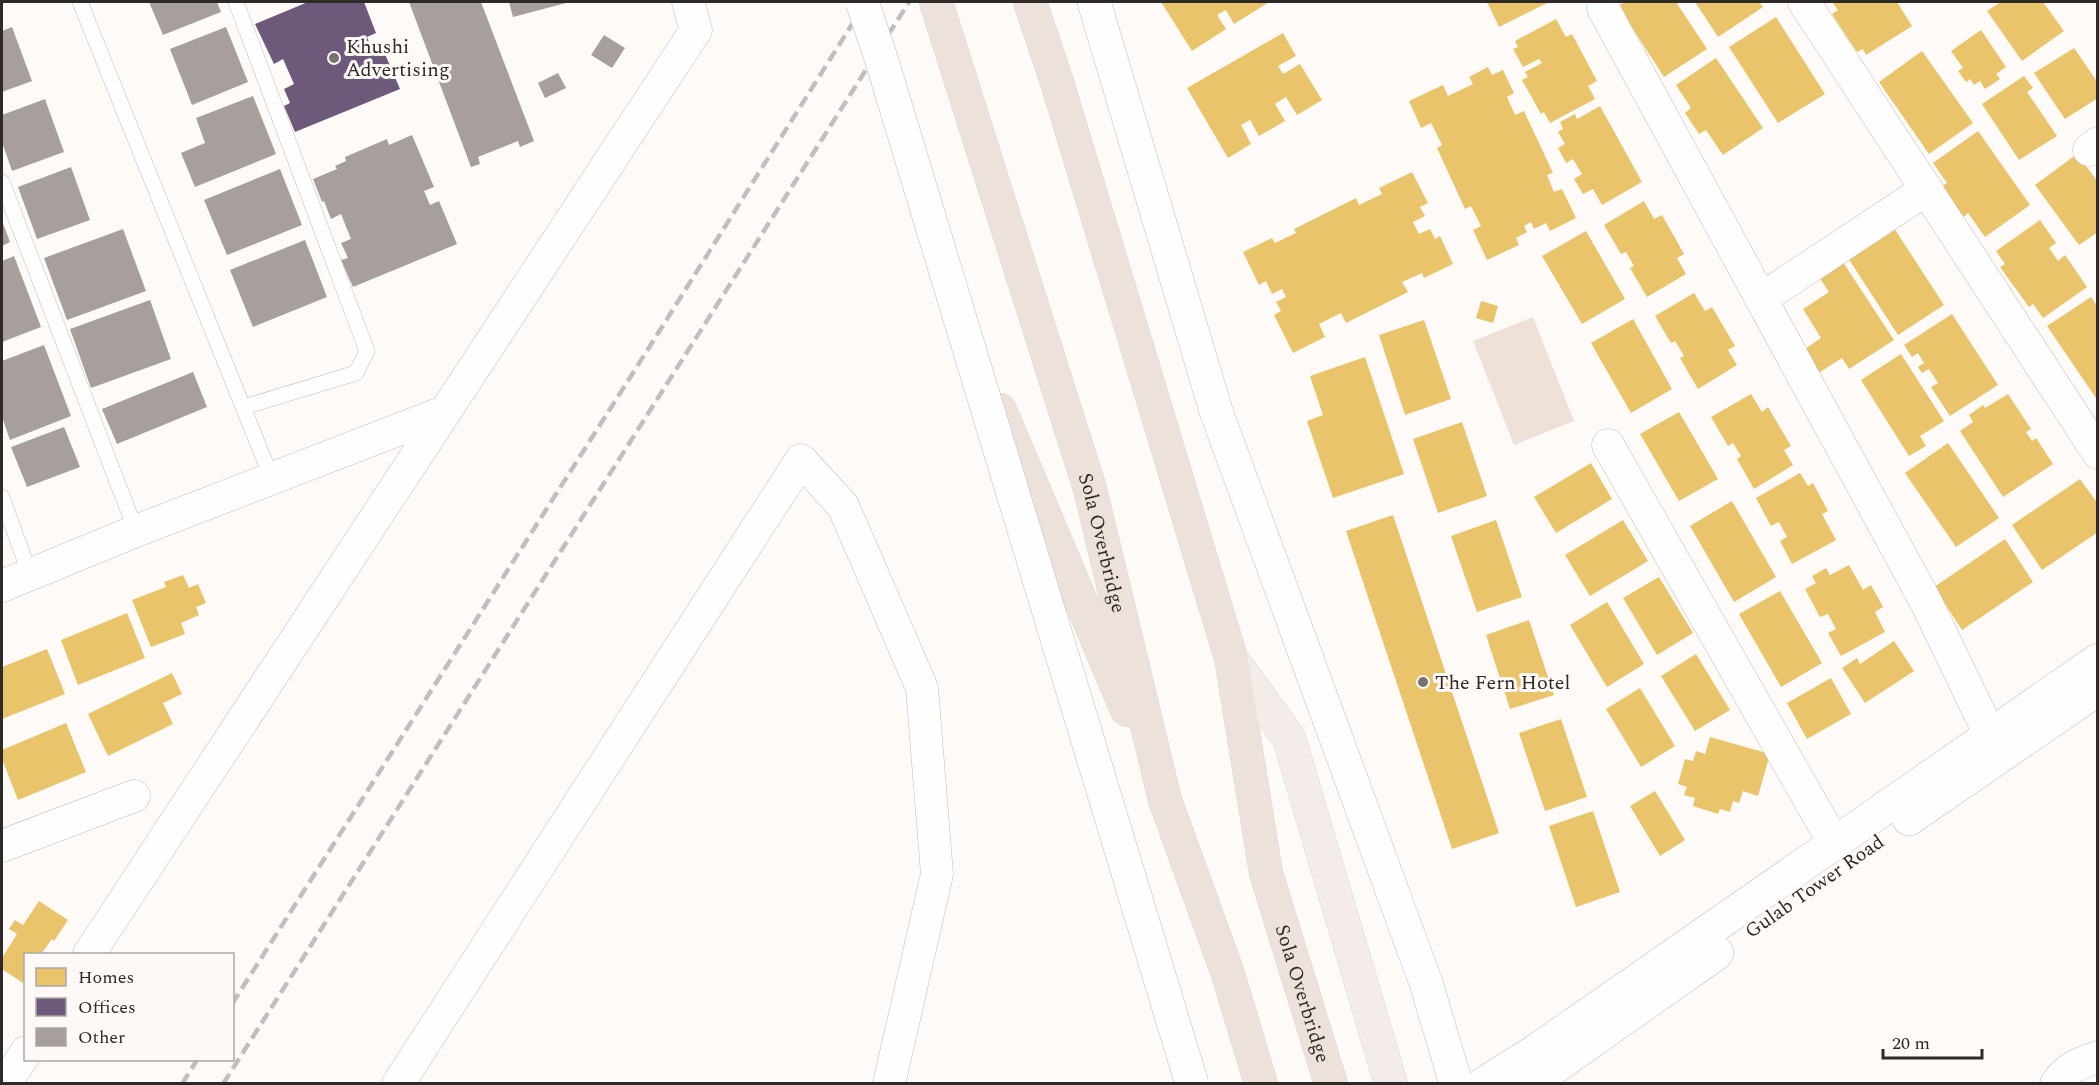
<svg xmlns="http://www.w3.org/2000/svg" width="2099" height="1085" font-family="Spectral,serif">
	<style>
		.green { fill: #efe0d8 }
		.homes { fill: #e9c46a }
		.offices { fill: #6d597a }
		.building { fill: #a79f9c }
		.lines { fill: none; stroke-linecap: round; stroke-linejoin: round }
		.lane-casing { stroke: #c1bebc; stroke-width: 16 }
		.street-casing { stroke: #c1bebc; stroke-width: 33 }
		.secondary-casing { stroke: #c1bebc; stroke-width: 34 }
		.primary-casing { stroke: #d9d7d6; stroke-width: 34 }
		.highway-casing { stroke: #d9d7d6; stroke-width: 34 }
		.lane { stroke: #fffefe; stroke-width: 15 }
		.street { stroke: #fffefe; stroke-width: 32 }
		.secondary { stroke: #fffefe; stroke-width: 33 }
		.primary { stroke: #f4ece9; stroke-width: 33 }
		.highway { stroke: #ede1db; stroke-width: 33 }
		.rail { stroke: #c0bebe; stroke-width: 4.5; stroke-dasharray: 12 6; stroke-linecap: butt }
		.secondary-bridge-casing { stroke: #c1bebc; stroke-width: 34; stroke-linecap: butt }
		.secondary-bridge { stroke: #fffefe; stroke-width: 33 }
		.poi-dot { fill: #767371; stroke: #fef9f7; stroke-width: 2 }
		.labels { text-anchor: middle; stroke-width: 6; stroke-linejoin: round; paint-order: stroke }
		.poi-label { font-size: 20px; fill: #2e2a28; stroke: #fef9f7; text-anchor: start }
		.street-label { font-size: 20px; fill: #2e2a28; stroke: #fef9f7 }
	</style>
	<rect width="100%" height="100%" fill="#fdfaf8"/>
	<polygon class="green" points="1533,317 1574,421 1514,445 1473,341"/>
	<g class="homes">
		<polygon points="1161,2 1269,2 1234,24 1226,10 1217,15 1226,29 1192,51"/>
		<polygon points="1487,2 1549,2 1499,27"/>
		<polygon points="1625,2 1676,2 1707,49 1664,77 1618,6"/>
		<polygon points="1695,2 1759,2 1763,7 1718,37"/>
		<polygon points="1832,2 1897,2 1912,26 1866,55 1863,49 1857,52 1832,14 1838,10"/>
		<polygon points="2001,2 2043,2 2064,31 2022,61 1987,11"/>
		<polygon points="1776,17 1825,94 1778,123 1729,47"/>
		<polygon points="1556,19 1566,37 1572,34 1597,81 1588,86 1595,99 1550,123 1544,112 1541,114 1522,80 1528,77 1525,72 1542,63 1539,59 1523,67 1513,49 1518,47 1515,41"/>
		<polygon points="1981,30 2006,67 1996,74 2000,79 1985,89 1980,81 1974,85 1970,79 1966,82 1958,71 1963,68 1951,51"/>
		<polygon points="1283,33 1296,56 1278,66 1283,74 1300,64 1322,100 1297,115 1286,97 1275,104 1285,121 1259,136 1250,120 1241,125 1251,144 1228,158 1187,88"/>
		<polygon points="2074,48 2098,83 2098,98 2065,119 2034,73"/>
		<polygon points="1922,51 1973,123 1929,154 1879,82"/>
		<polygon points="1716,58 1763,128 1723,155 1706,130 1699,134 1685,113 1691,108 1676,85"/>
		<polygon points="1488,67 1492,75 1503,70 1514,93 1507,97 1515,115 1524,111 1553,173 1547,175 1554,192 1562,189 1576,218 1550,231 1546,223 1534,229 1531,222 1524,226 1527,232 1516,238 1519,245 1487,260 1473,230 1481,226 1471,206 1465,209 1437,148 1442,145 1431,123 1421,128 1409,101 1443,85 1448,96 1473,84 1469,77"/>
		<polygon points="2024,76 2033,88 2027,92 2057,136 2019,160 1982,104"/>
		<polygon points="1600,106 1642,182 1602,205 1593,189 1583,194 1574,179 1582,174 1573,159 1566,163 1558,148 1565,144 1558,132 1563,129 1560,122 1575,114 1577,119"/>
		<polygon points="1978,131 2030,205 1985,237 1968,213 1964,217 1942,186 1947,183 1933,163"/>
		<polygon points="2077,154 2098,182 2098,232 2079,245 2035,185"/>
		<polygon points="1412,172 1428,203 1420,207 1425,216 1413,222 1419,234 1430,229 1435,239 1440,236 1453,264 1424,278 1422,273 1402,282 1408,292 1346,323 1341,313 1319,324 1325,337 1293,353 1274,315 1281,311 1276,302 1286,297 1282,289 1272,294 1266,281 1259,285 1243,252 1272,238 1275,243 1296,233 1294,229 1356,198 1359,205 1382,194 1379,188"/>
		<polygon points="1644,201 1654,219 1662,215 1684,254 1677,258 1686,274 1647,297 1630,268 1634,266 1626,252 1621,254 1604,225"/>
		<polygon points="2040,220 2056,243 2049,248 2058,261 2065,255 2087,287 2043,318 2033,304 2029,307 2000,267 2005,264 1996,251"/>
		<polygon points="1894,228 1944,305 1898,335 1848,258"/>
		<polygon points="1586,231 1625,299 1582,324 1542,256"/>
		<polygon points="1841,259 1894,340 1849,369 1842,358 1817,374 1802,351 1821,338 1803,309 1829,292 1817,274"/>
		<polygon points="1694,293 1705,311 1712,307 1735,346 1728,350 1737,365 1698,389 1680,358 1684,356 1675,341 1671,343 1655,316"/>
		<polygon points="2091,297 2098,307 2098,401 2047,326"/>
		<polygon points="1481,301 1498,306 1493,323 1476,318"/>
		<polygon points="1952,314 1998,385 1950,416 1931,387 1938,383 1929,369 1922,373 1918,367 1924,363 1918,353 1912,357 1904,345"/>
		<polygon points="1633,319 1672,389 1631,413 1591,343"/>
		<polygon points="1424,320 1451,399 1405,415 1379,335"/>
		<polygon points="1901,354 1944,421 1920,436 1926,446 1909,456 1861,380"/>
		<polygon points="1365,357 1404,474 1333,498 1307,421 1323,415 1310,376"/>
		<polygon points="1751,394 1762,412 1768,407 1791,446 1784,450 1793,465 1754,489 1737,459 1741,456 1733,443 1728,446 1711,417"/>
		<polygon points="2008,394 2031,429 2026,432 2032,441 2036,438 2053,464 2003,497 1960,431 1973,422 1969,415 1983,405 1985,408"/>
		<polygon points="1679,412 1718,479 1679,501 1640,434"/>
		<polygon points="1462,422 1487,496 1438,513 1413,439"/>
		<polygon points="1948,443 1999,518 1956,547 1905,473"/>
		<polygon points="1591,463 1612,499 1556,533 1534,497"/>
		<polygon points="1800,473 1808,486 1813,483 1828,511 1822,514 1836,540 1792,564 1780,541 1787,537 1779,522 1771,526 1756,498"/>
		<polygon points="2080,479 2098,504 2098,532 2042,570 2012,525"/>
		<polygon points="1732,501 1776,577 1734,602 1690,526"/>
		<polygon points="1393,515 1499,833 1452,849 1346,531"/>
		<polygon points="1496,520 1522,597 1477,612 1451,536"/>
		<polygon points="1623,520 1648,561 1590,596 1565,555"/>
		<polygon points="2005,539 2033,582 1962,630 1934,587"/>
		<polygon points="1849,565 1863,590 1871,585 1883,607 1875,612 1885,632 1841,656 1828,633 1836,629 1828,614 1820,617 1805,589 1816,583 1812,576 1826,568 1830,575"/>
		<polygon points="183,575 189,588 198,584 206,603 196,607 199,615 181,623 185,634 151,647 132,600 166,587 164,582"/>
		<polygon points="1659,577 1693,633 1657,655 1623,598"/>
		<polygon points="1780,591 1822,663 1781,687 1739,614"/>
		<polygon points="1607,602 1644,664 1607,687 1570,625"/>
		<polygon points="127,613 145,658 78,685 61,640"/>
		<polygon points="1529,620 1554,695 1510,709 1486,635"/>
		<polygon points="1894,641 1914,671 1865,703 1842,668 1857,658 1860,664"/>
		<polygon points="47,649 65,694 2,719 2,667"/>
		<polygon points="1696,654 1730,710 1695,731 1661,676"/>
		<polygon points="172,673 182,694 163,703 173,724 108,756 88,714"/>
		<polygon points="1831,678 1851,714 1807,739 1787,703"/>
		<polygon points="1640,688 1675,746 1641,767 1606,709"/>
		<polygon points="1561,719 1587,797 1545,811 1519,733"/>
		<polygon points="66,723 86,772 18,800 2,759 2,750"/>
		<polygon points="1710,737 1770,754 1758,796 1743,791 1739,803 1733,801 1730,812 1720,809 1718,814 1693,806 1695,798 1684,795 1687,787 1678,784 1685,759 1693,761 1696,751 1705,754"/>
		<polygon points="1655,791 1685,840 1660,856 1630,806"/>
		<polygon points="1593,811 1620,892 1576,907 1549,826"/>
		<polygon points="39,901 68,920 54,941 52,939 41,954 26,954 26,985 2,969 2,958 17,934 9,929 15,920 23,925"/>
	</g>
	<polygon class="offices" points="308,2 364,2 376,33 367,37 372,50 382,47 400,89 295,132 284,106 290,103 284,89 294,84 283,59 274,64 255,24"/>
	<g class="building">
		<polygon points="149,2 217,2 221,12 163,35"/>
		<polygon points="409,2 481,2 534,141 520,147 518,141 478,157 480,164 471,167"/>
		<polygon points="509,2 570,2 513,17"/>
		<polygon points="12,27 32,81 2,92 2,31"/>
		<polygon points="226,27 248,82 192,105 170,49"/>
		<polygon points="604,35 625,48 612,68 591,55"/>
		<polygon points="558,73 566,88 545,98 538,83"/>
		<polygon points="253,96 276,154 195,187 181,153 205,143 196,118"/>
		<polygon points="45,99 64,152 12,171 2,142 2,115"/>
		<polygon points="412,135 434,187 424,191 430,205 439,201 457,244 353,287 341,260 348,258 341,243 351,239 341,214 331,219 324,201 322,202 313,179 337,169 335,166 346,161 345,157 387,139 389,145"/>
		<polygon points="71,167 90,220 37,239 18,187"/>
		<polygon points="280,169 302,225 227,255 204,200"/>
		<polygon points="2,221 10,242 2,246"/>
		<polygon points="123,229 146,291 67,320 44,258"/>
		<polygon points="305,240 327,297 253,327 230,270"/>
		<polygon points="14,256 41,327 2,342 2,261"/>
		<polygon points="150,300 171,359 91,388 70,329"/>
		<polygon points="44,345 71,416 10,440 2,417 2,361"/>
		<polygon points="193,372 207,407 117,444 102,409"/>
		<polygon points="64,427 80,467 27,487 11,447"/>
	</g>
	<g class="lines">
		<g class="lane-casing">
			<g id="lane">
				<polyline points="80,2 272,479"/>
				<polyline points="236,2 367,351 356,373 244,407"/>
				<polyline points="2,182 136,531"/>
				<polyline points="2,497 30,575"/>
			</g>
		</g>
		<g class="street-casing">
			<g id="street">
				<polyline points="1804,2 2098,453"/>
				<polyline points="1603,8 1927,604 1990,735"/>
				<polyline points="2089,150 2098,143"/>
				<polyline points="1761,299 1927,189"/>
				<polyline points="1608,445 1834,843"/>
				<polyline points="2,586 136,531 444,412"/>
				<polyline points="2,846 134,796"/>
				<polyline points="89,954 696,30 688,2"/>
				<polyline points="5,1084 26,1052"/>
				<polyline points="398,1084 801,460 843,506 922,688 937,874 889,1084"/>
				<path d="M2056,1084C2067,1068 2079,1063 2098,1057"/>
			</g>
		</g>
		<g class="secondary-casing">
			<g id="secondary">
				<polyline points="1094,2 1216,411 1426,983 1456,1084"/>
				<polyline points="1909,819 2098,689"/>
				<polyline points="1483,1084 1534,1052 2098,660"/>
				<polyline points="1531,1084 1717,953"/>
			</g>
		</g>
		<g class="primary-casing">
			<polyline id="primary" points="1231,658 1289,738 1391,1084"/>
		</g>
		<g class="highway-casing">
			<g id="highway">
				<path id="s1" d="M936,2L1090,489L1165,800L1228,974L1261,1084"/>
				<path id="s2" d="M1030,2L1056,79L1231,658L1266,873L1331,1084"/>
				<polyline points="1000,410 1127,710"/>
			</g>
		</g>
		<use href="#lane" class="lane"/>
		<use href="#street" class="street"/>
		<use href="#secondary" class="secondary"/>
		<use href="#primary" class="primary"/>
		<use href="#highway" class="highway"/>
		<g class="rail">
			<polyline points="232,1004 645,354 866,2"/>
			<polyline points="182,1084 197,1060"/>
			<polyline points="223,1084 909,2"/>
		</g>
		<g class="secondary-bridge-casing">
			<polyline id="secondary-bridge" points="862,2 881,58 1192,1084"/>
		</g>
		<use href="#secondary-bridge" class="secondary-bridge"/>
	</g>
	<g class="poi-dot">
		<circle cx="334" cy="58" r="6"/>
		<circle cx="1423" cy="682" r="6"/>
	</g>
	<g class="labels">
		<g class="poi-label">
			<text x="346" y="53">Khushi<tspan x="346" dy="23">Advertising</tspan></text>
			<text x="1435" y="689">The Fern Hotel</text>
		</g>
		<g class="street-label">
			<text dy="7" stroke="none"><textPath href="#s1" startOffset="566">Sola Overbridge</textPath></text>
			<text transform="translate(1814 886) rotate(-35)" y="7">Gulab Tower Road</text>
			<text dy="7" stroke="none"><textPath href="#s2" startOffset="1030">Sola Overbridge</textPath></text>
		</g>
	</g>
	<rect width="2099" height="1085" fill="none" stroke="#2e2a28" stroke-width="6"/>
	<rect x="24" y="953" width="210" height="108" fill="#fef9f7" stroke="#aba6a4" stroke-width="1.5"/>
	<rect x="36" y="968" width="30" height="18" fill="#e9c46a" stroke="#aba6a4" stroke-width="1.5"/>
	<text x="78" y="983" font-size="18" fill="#2e2a28">Homes</text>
	<rect x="36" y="998" width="30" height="18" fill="#6d597a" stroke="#aba6a4" stroke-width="1.5"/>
	<text x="78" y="1013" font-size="18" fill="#2e2a28">Offices</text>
	<rect x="36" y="1028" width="30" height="18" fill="#a79f9c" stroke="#aba6a4" stroke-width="1.5"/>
	<text x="78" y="1043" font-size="18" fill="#2e2a28">Other</text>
	<path d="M1883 1049v9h99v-9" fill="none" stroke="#2e2a28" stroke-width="3"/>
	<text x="1892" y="1049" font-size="18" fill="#2e2a28" stroke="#fef9f7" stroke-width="4.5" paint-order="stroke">20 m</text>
</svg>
